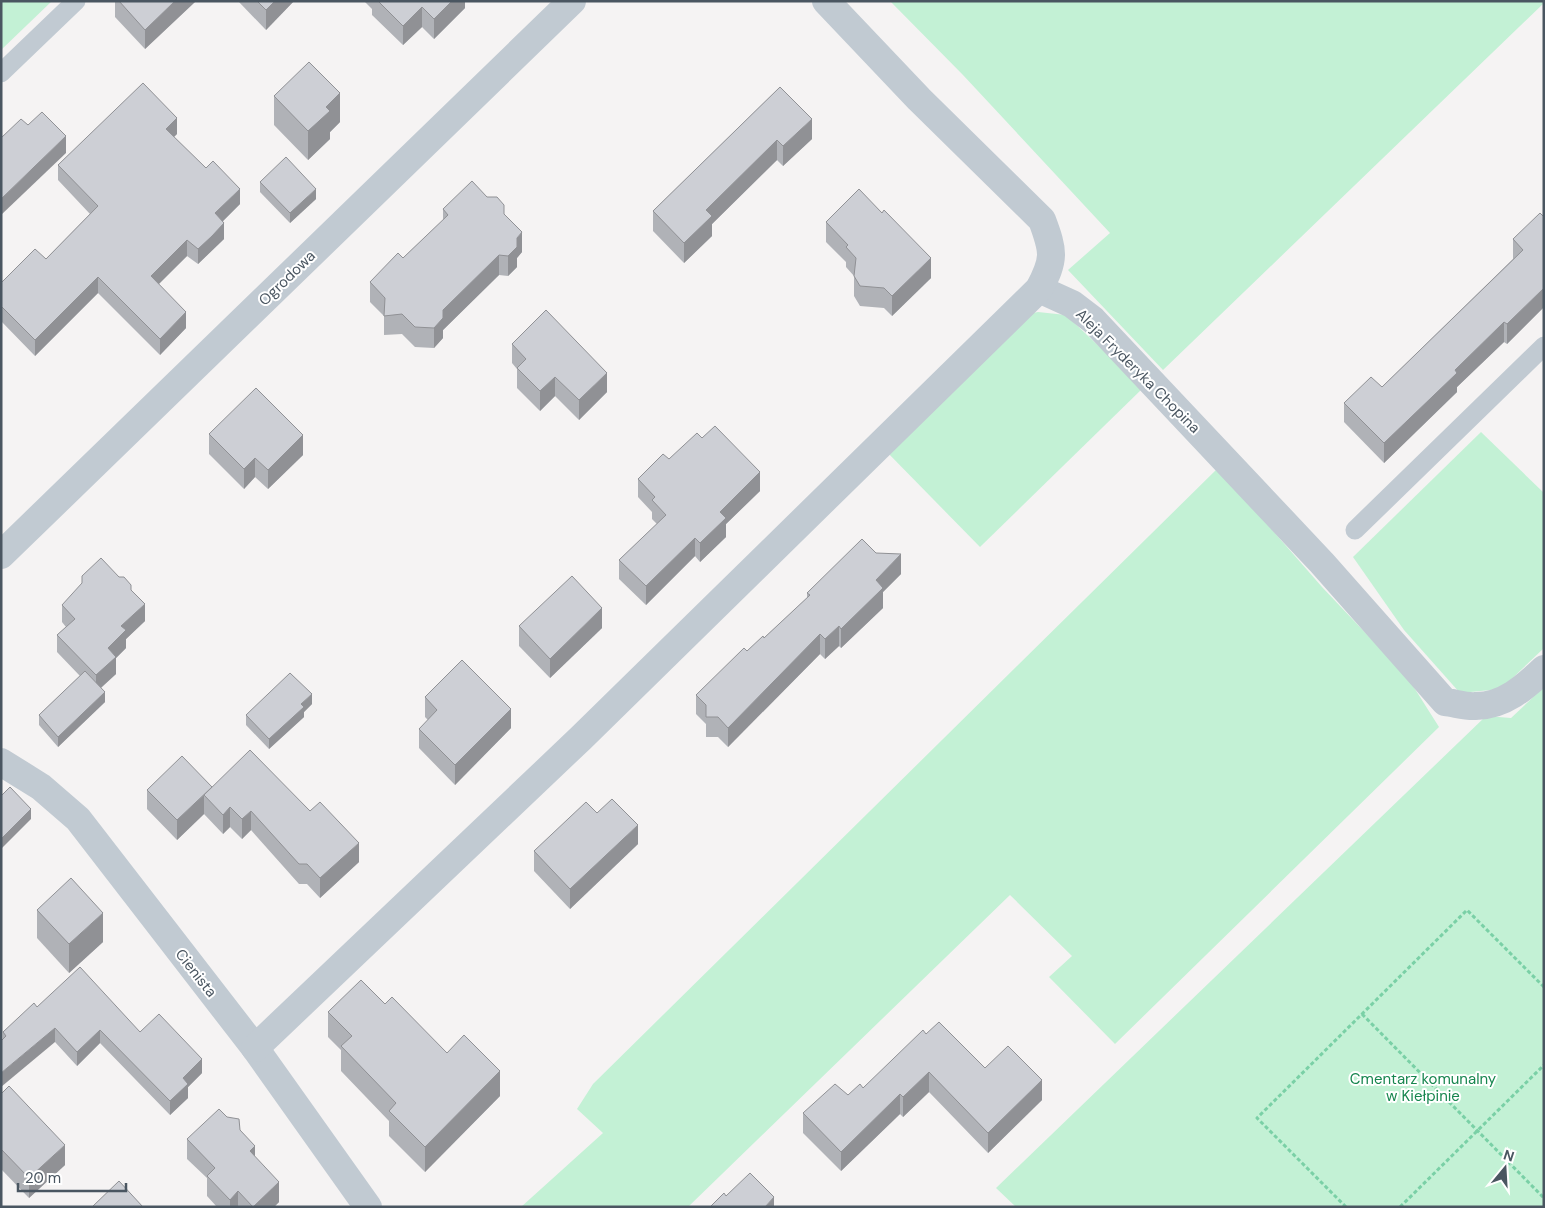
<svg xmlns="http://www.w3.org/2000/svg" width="1545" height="1208" font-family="'DM Sans',sans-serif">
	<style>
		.green { fill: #c3f1d5 }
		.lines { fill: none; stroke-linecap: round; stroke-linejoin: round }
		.path { stroke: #7ad0a6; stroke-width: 3; stroke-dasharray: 4 2.5; stroke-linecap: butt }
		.service { stroke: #c1cad2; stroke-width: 19 }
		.minor { stroke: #c1cad2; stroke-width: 28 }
		.wall { fill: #b0b2b7 }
		.shaded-wall { fill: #909195 }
		.building { fill: #cdcfd5; stroke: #909195 }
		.labels { text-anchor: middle; stroke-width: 4; stroke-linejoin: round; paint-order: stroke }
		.street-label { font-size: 15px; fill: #4a5661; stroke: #fff }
		.park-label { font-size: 15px; fill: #17864f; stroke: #fff }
	</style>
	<rect width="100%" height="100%" fill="#f5f3f3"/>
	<g class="green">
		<polygon points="1,1 52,1 1,50"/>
		<polygon points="890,1 1544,1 1544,3 1163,370 1068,270 1110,233 963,75"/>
		<polygon points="1038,312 1066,315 1143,388 980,547 884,449 1023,315"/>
		<polygon points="1481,432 1544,493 1544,648 1501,689 1460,693 1404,630 1353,557"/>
		<polygon points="1218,468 1322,587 1408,678 1439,727 1115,1044 1049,977 1072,956 1010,895 688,1207 521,1207 603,1133 577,1109 593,1084"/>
		<polygon points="1544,687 1544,1207 1016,1207 996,1188 1486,716 1511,718"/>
	</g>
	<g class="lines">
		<g class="path">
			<polyline points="1362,1014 1544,1198"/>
			<polyline points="1346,1207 1257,1118 1467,910 1544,987"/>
			<polyline points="1400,1207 1544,1065"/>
		</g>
		<g class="service">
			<polyline points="1,73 76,1"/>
			<polyline points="1355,530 1544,346"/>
		</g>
		<g class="minor">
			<path d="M1039,289L1072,304L1093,320L1322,563L1445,702C1455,703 1466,707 1476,706C1504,706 1525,687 1544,669"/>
			<polyline points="1,555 572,1"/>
			<polyline points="1,762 41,787 78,819 255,1048 368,1207"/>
			<path d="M255,1048L581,738L1039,289C1055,259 1054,252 1042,220L919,99L826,1"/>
		</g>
	</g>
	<g class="wall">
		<polygon points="115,1 196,1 145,49 115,17"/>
		<polygon points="238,1 294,1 266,30"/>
		<polygon points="364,1 465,1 465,8 434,39 422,27 403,45 372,15 372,9"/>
		<polygon points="780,87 812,139 783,166 777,160 712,224 712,236 684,263 653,231 653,211"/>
		<polygon points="274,96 340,122 330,132 330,139 308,160 274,125"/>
		<polygon points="177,134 174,137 240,204 223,221 224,239 198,264 187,256 158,284 186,328 160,355 98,293 35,356 1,321 1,283 46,259 90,214 58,180 58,165"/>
		<polygon points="260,182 316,199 290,223 260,192"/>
		<polygon points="443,209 504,214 522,252 517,258 517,267 508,276 499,275 443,330 443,338 434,348 415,347 402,334 384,335 384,316 370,302 370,282 403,258 443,220"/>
		<polygon points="1544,217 1544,307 1507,344 1504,342 1457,387 1457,392 1384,463 1344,422 1344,403 1382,387 1513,259 1513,239"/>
		<polygon points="826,222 931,278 892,316 884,308 860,306 854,296 854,276 846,267 846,262 826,242"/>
		<polygon points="512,344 607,392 579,420 555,396 540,411 517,388 517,369 512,363"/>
		<polygon points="209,434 303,455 268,489 255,477 244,489 209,454"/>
		<polygon points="669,459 760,491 726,524 726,537 700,562 695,556 646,605 619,579 619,560 657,524 652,519 652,512 638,497 638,479"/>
		<polygon points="876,553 901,574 883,592 883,608 841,648 839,646 825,659 820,654 728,747 718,737 706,737 706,724 696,714 696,695 747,651 764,638 807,598 807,593"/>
		<polygon points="131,590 145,621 126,639 126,648 116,658 116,674 101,688 105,702 58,747 39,725 39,715 80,676 57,652 57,635 66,627 62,622 62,605"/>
		<polygon points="519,626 602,628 550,678 519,646"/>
		<polygon points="425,697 511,728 455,785 419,748 419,729 428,720 425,717"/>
		<polygon points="312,704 304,712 304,717 269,749 246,725 246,715"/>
		<polygon points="212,787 359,862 320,898 307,884 299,884 251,830 242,839 230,827 223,834 204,814 177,840 147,809 147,790"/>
		<polygon points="597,813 638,844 570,909 534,871 534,851"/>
		<polygon points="37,910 103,942 69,973 37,938"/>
		<polygon points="385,1004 447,1053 500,1096 425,1172 389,1136 389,1121 341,1071 341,1050 328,1037 328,1012"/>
		<polygon points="37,1007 140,1032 202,1073 188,1087 188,1098 170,1115 100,1043 77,1066 55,1042 3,1039 3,1032"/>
		<polygon points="926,1034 985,1068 1042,1100 988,1153 929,1092 903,1117 900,1114 841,1171 803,1133 803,1113 848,1095 863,1088"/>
		<polygon points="1,1094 65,1165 29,1198 1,1169"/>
		<polygon points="240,1130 279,1202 274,1207 217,1207 207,1196 207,1178 187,1159 187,1139"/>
	</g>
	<g class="shaded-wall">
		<polygon points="175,1 196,1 145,49 145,30"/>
		<polygon points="275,1 294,1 266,30 266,10"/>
		<polygon points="452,1 465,1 465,8 434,39 434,19"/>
		<polygon points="422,7 422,27 403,45 403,26"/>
		<polygon points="340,93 340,122 330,132 330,139 308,160 308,131 326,107"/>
		<polygon points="177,118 177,134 166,144 166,129"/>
		<polygon points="812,119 812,139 783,166 783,146"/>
		<polygon points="66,136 66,153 1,215 1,199"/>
		<polygon points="777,140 777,160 712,224 712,236 684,263 684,243 706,210"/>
		<polygon points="240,189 240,204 215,229 215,213"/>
		<polygon points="316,189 316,199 290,223 290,213"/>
		<polygon points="224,223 224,239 198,264 198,249"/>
		<polygon points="522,232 522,252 517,258 517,267 508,276 508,256 517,238"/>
		<polygon points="187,240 187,256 151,292 151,276"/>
		<polygon points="499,255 499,275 443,330 443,338 434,348 434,328 443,310"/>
		<polygon points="931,258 931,278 892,316 892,296"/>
		<polygon points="98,277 98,293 35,356 35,340"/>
		<polygon points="1544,288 1544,307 1507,344 1507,324"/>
		<polygon points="186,312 186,328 160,355 160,339"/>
		<polygon points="1504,322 1504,342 1457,387 1457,392 1384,463 1384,443 1455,370"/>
		<polygon points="607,373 607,392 579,420 579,400"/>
		<polygon points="555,377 555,396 540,411 540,391"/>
		<polygon points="303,435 303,455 268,489 268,470"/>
		<polygon points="255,458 255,477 244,489 244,469"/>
		<polygon points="760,472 760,491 726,524 726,537 700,562 700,543 720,512"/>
		<polygon points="695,538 695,556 646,605 646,586"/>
		<polygon points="901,554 901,574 883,592 883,608 841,648 841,629 876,580"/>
		<polygon points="145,604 145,621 126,639 126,648 116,658 116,674 96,692 96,675 108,648 121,626"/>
		<polygon points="602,608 602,628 550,678 550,659"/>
		<polygon points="839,626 839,646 825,659 825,639"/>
		<polygon points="820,634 820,654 728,747 728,728"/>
		<polygon points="105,692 105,702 58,747 58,737"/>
		<polygon points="312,694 312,704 304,712 304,717 269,749 269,739 301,704"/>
		<polygon points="511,709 511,728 455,785 455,765"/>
		<polygon points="204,795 204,814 177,840 177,820"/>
		<polygon points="230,807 230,827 223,834 223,815"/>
		<polygon points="31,809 31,819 1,849 1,839"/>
		<polygon points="251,811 251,830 242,839 242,819"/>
		<polygon points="638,825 638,844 570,909 570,889"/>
		<polygon points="359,843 359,862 320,898 320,878"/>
		<polygon points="103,913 103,942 69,973 69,944"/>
		<polygon points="55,1028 55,1042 1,1087 1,1073"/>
		<polygon points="100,1030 100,1043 77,1066 77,1052"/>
		<polygon points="202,1059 202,1073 188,1087 188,1098 170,1115 170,1101 183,1078"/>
		<polygon points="500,1071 500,1096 425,1172 425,1147"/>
		<polygon points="929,1072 929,1092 903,1117 903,1097"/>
		<polygon points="1042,1080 1042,1100 988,1153 988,1133"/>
		<polygon points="900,1094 900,1114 841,1171 841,1152"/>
		<polygon points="65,1145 65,1165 29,1198 29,1178"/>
		<polygon points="255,1146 255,1166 250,1151"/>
		<polygon points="279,1182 279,1202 274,1207 253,1207"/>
		<polygon points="238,1191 238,1207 230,1207 230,1200"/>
		<polygon points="774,1197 774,1207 765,1207"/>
	</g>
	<g class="building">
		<polygon points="119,1 175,1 145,30"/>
		<polygon points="257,1 275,1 266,10"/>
		<polygon points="378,1 452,1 434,19 422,7 403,26"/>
		<polygon points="309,62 340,93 326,107 330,111 308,131 274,96"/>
		<polygon points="143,83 177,118 166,129 206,168 213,161 240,189 215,213 224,223 212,236 198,249 187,240 151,276 186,312 160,339 98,277 35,340 1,306 1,283 35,249 46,259 98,206 58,165"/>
		<polygon points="780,87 812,119 783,146 777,140 706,210 712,216 684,243 653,211"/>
		<polygon points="42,112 66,136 1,199 1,138 21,119 28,125"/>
		<polygon points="286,157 316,189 290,213 260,182"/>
		<polygon points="472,181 487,197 497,197 504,205 504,214 522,232 517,238 517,247 508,256 499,255 443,310 443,318 434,328 415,327 402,314 384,316 385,298 370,282 398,253 403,258 448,215 443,209"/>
		<polygon points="859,189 882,213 884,210 931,258 892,296 884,288 860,286 854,276 856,258 846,247 848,245 826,222"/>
		<polygon points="1540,213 1544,217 1544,288 1507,324 1504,322 1455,370 1457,373 1384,443 1344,403 1371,377 1382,387 1523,250 1513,239"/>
		<polygon points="546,310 607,373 579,400 555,377 540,391 517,368 526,359 512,344"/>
		<polygon points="256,388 303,435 268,470 255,458 244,469 209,434"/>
		<polygon points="715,426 760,472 720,512 726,518 700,543 695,538 646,586 619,560 666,515 652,500 655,497 638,479 663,454 669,459 697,433 702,438"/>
		<polygon points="862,539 876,553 901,554 876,580 883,588 841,629 839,626 825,639 820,634 728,728 718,717 706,717 706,705 696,695 744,648 747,651 763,636 764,638 810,595 807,593"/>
		<polygon points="101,558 119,577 124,577 131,585 131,590 145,604 121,626 126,630 108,648 116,657 96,675 57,635 75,619 62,605 82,583 82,576"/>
		<polygon points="572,576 602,608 550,659 519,626"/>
		<polygon points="462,660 511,709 455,765 419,729 437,710 425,697"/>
		<polygon points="85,671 105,692 58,737 39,715"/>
		<polygon points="290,673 312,694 301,704 304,707 269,739 246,715"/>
		<polygon points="250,750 310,811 320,802 359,843 320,878 307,864 299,864 251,811 242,819 230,807 223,815 204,795"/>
		<polygon points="182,756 212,787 177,820 147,790"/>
		<polygon points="10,787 31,809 1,839 1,796"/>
		<polygon points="612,799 638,825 570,889 534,851 586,802 597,813"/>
		<polygon points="71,878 103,913 69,944 37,910"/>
		<polygon points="80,967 140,1032 159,1014 202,1059 183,1078 188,1084 170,1101 100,1030 77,1052 55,1028 1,1073 1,1041 6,1036 3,1032 34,1003 37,1007"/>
		<polygon points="361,980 385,1004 392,997 447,1053 464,1035 500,1071 425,1147 389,1111 396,1103 341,1046 352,1036 328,1012"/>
		<polygon points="939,1022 985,1068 1008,1046 1042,1080 988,1133 929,1072 903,1097 900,1094 841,1152 803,1113 835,1084 848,1095 860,1084 863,1088 923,1030 926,1034"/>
		<polygon points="9,1086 65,1145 29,1178 1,1149 1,1094"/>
		<polygon points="219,1109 227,1117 239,1119 240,1130 255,1146 250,1151 279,1182 253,1207 238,1191 230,1200 207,1176 215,1168 187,1139"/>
		<polygon points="750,1173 774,1197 765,1207 710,1207 724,1193 726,1196"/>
		<polygon points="119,1181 143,1207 92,1207"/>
	</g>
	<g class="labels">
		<g class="street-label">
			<text transform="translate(287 278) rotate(-44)" y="5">Ogrodowa</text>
			<text transform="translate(1138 371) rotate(45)" y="5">Aleja Fryderyka Chopina</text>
			<text transform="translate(196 973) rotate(52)" y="5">Cienista</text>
		</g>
		<g class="park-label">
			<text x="1423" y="1084">Cmentarz komunalny<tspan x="1423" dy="17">w Kiełpinie</tspan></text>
		</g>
	</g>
	<rect width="1545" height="1208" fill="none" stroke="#4a5661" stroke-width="5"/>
	<g transform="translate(1505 1168) rotate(18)" stroke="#ffffff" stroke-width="4" paint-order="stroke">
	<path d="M0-4L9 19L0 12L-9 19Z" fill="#4a5661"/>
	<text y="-8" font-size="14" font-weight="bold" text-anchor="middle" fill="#4a5661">N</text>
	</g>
	<path d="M18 1183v8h108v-8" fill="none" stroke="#4a5661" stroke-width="2.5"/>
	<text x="25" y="1183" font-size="15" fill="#4a5661" stroke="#ffffff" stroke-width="4" paint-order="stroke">20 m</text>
</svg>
